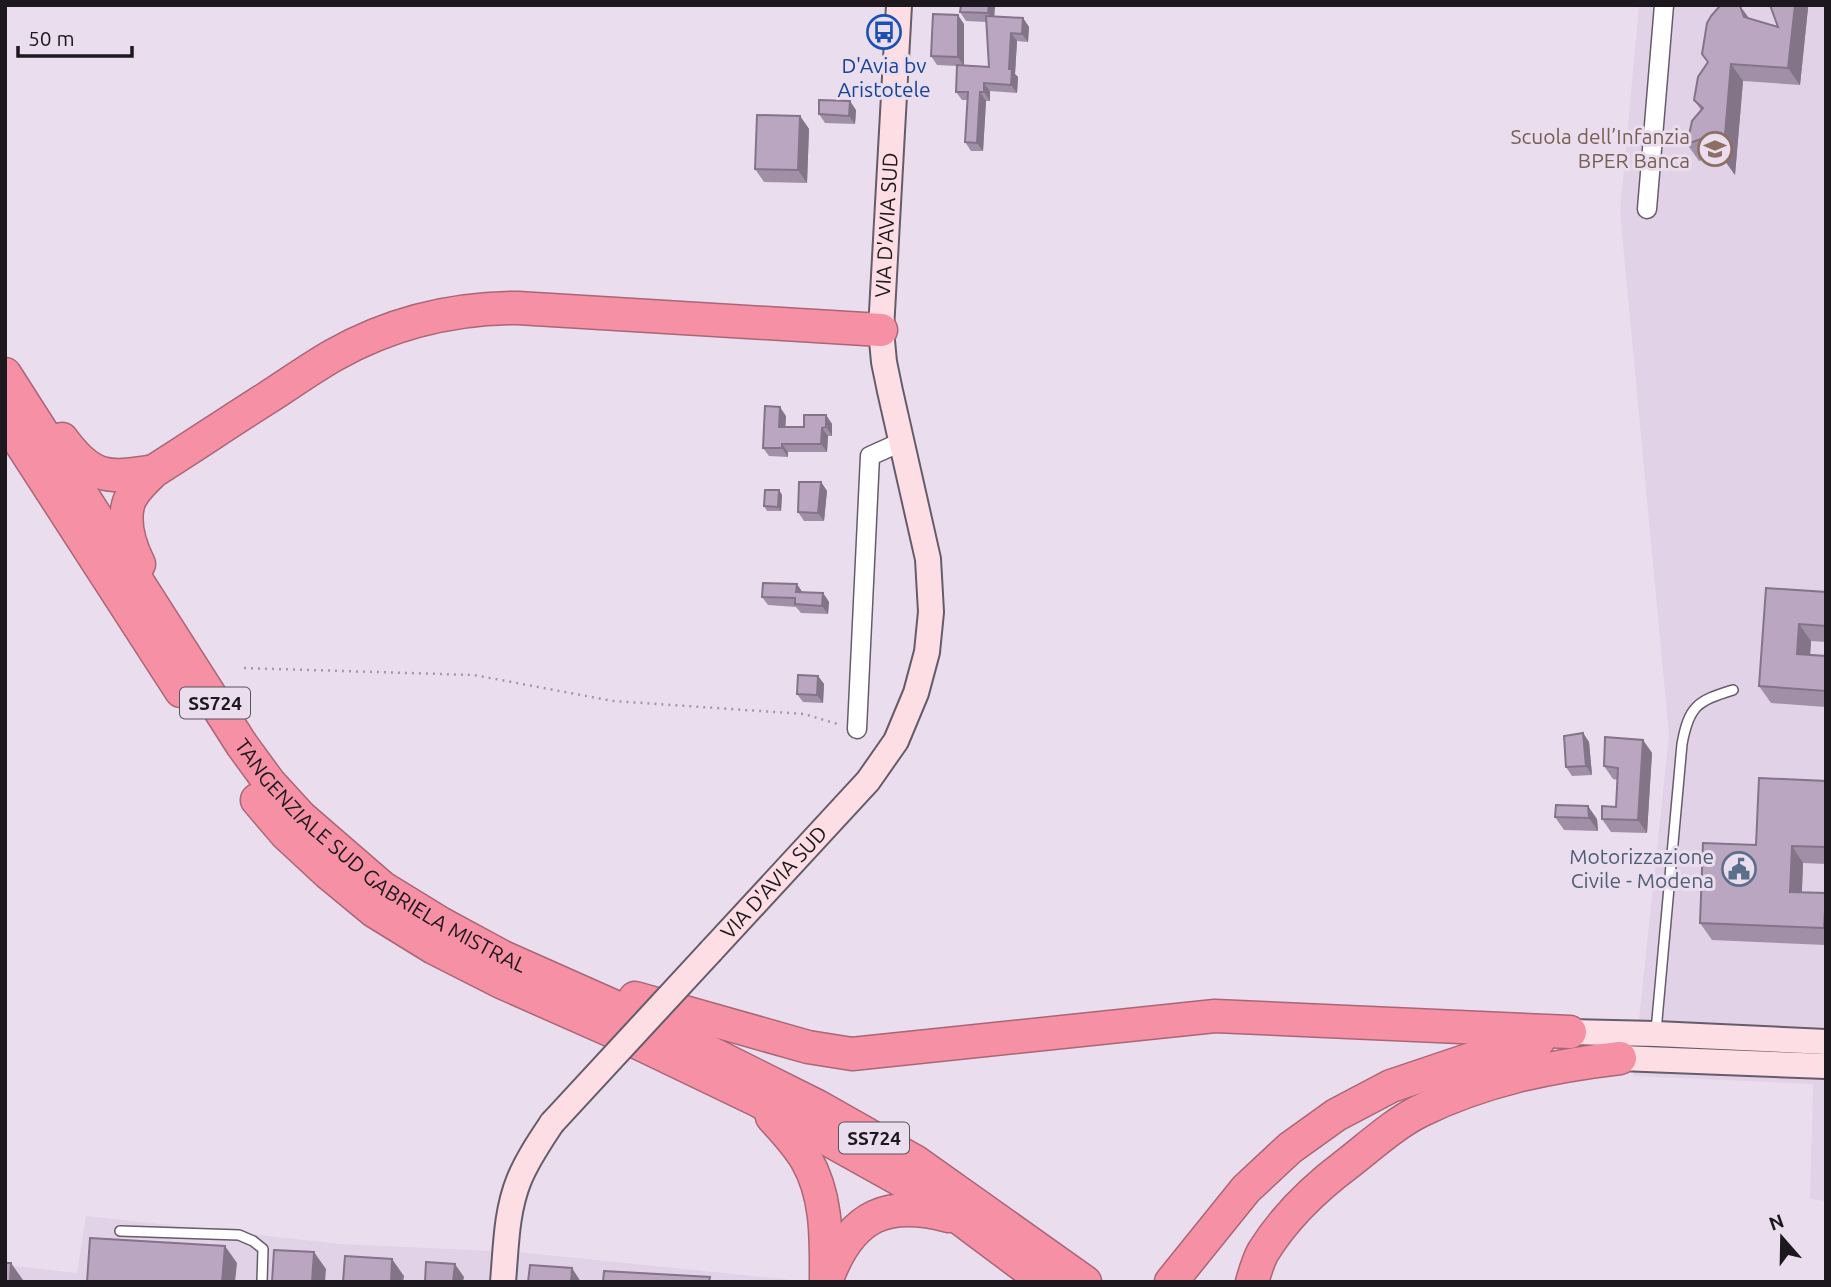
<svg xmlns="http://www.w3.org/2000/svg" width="1831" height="1287" font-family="Ubuntu,sans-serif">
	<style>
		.built { fill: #e2d2e8 }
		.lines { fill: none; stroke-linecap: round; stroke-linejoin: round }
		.lane-casing { stroke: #655c69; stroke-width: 12 }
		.street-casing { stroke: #655c69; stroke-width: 21 }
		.secondary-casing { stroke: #655c69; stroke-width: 28 }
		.highway-casing { stroke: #a96676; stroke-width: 35 }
		.path { stroke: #a299a5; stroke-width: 2.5; stroke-dasharray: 2 5; stroke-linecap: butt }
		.lane { stroke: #fff; stroke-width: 9 }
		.street { stroke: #fff; stroke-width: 18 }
		.secondary { stroke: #fcdee4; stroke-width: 24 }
		.highway { stroke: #f590a5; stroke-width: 32 }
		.secondary-bridge-casing { stroke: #655c69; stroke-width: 28; stroke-linecap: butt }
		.secondary-bridge { stroke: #fcdee4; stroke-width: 24 }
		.wall { fill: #a18fa7 }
		.shaded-wall { fill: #837488 }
		.building { fill: #bba6c2; stroke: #837488; stroke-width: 2 }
		.labels { text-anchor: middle; stroke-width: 6; stroke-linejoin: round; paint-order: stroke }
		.shield { fill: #eadeee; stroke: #5a535c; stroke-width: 2 }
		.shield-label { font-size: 19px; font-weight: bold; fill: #1c181e }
		.transit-label { font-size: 21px; fill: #164399; stroke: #eadeee }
		.education-label { font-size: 21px; fill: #785e54; stroke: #eadeee; text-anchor: end }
		.street-label { font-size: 21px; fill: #1c181e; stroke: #eadeee }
		.service-label { font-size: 21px; fill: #4e5e75; stroke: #eadeee; text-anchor: end }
	</style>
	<rect width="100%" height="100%" fill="#eadeee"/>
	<g class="built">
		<polygon points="1639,5 1826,5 1826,1201 1810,1199 1813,1084 1633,1076 1669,735 1620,212"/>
		<polygon points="86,1216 342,1244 517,1252 814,1282 5,1282 5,1265 77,1273"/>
	</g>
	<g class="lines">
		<g class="lane-casing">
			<g id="lane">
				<path d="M1656,1031L1682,744C1689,706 1697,701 1733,690"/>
				<polyline points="120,1231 239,1235 253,1241 263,1249 262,1282"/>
			</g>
		</g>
		<g class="street-casing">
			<g id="street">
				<polyline points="1647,209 1664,5"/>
				<polyline points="857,729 870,456 901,442"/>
			</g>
		</g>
		<g class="secondary-casing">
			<g id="secondary">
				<path id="s1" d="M711,951L868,781L896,741L916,693L927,652L931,612L928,559L890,391L884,362L881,330L899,5"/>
				<polyline points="1570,1032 1656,1034 1826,1042"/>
				<polyline points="1620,1058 1826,1066"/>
				<path d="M503,1282C506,1248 506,1212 519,1180C527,1160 540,1141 552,1123"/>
			</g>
		</g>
		<g class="highway-casing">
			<g id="highway">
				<path id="s2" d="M5,374L242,745L269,782L301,817L383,888L440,923L503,957L647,1021L817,1106L916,1162L1085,1282"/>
				<polyline points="5,419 181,691"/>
				<path d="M62,439C91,479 108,479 154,471"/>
				<path d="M139,564C130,546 123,526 128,505C131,492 145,480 154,471C192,447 229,422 267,398C289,384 311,368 334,355C391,323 453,308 518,308L881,330"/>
				<polyline points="257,800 286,834 328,873 374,911 434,948 501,982 630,1039 757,1100 906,1183 962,1220 1045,1282"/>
				<polyline points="635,998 808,1047 852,1054 1215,1016 1570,1032"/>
				<path d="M772,1117C784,1130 797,1144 806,1159C828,1197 826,1240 826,1281"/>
				<path d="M829,1274C853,1214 888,1200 949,1216"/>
				<polyline points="1171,1282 1246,1189 1290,1148 1336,1115 1391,1086 1480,1056 1539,1040"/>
				<path d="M1252,1282C1255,1272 1258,1261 1263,1252C1284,1218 1315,1188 1347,1164C1370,1146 1394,1124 1420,1111C1483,1080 1551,1066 1620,1058"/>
			</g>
		</g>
		<polyline class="path" points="244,668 474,675 613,701 804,714 841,725"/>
		<use href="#lane" class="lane"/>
		<use href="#street" class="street"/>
		<use href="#secondary" class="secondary"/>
		<use href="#highway" class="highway"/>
		<g class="secondary-bridge-casing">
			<polyline id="secondary-bridge" points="552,1123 711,951"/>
		</g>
		<use href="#secondary-bridge" class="secondary-bridge"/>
	</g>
	<g class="wall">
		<polygon points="995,5 994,16 1023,18 1029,27 1028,42 1017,41 1015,74 1018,77 1017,93 990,91 990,101 986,101 983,151 971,151 965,142 968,100 962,100 956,92 957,66 937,65 931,56 964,24 964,66 989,67 986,22 966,21 960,12"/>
		<polygon points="1740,6 1749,18 1778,27 1808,8 1800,85 1743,81 1735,175 1723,158 1721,153 1699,161 1687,144 1701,110 1694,100"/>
		<polygon points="856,110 855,124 825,123 819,114"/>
		<polygon points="800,116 809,129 807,183 764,182 755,169"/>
		<polygon points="826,415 832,424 832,436 828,436 827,452 788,452 788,457 769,456 763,448 786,416 785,427 804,427"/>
		<polygon points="821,482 827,491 824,521 804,521 798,512"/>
		<polygon points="779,490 782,495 781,511 767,511 764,506"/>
		<polygon points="1766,588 1826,592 1826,642 1811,641 1810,655 1826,656 1826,707 1771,703 1759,686"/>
		<polygon points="802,592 823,593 829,602 828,614 801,613 796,607 768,605 762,597"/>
		<polygon points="818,676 824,684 823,703 803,702 797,694"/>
		<polygon points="1583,733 1589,742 1592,775 1572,776 1566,767"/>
		<polygon points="1643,740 1652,753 1647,833 1611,832 1602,819 1616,807 1618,780 1613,779 1604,766"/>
		<polygon points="1826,781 1826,864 1803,863 1802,892 1826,893 1826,945 1712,940 1700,923 1756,845"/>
		<polygon points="1555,817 1597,819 1598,831 1564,830"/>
	</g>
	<g class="shaded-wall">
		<polygon points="989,5 995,5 994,22 988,13"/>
		<polygon points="1795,5 1808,5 1808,8 1800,85 1788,68"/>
		<polygon points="1740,6 1752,23 1744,17"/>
		<polygon points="958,15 964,24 964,66 958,57"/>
		<polygon points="1023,18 1029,27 1028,42 1022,34"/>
		<polygon points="1011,33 1017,41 1015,74 1018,77 1017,93 1011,85 1009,69"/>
		<polygon points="1731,64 1743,81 1735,175 1723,158"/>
		<polygon points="984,83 990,91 990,101 984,92"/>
		<polygon points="980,92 986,101 983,151 977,143"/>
		<polygon points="850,101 856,110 855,124 849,116"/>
		<polygon points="800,116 809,129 807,183 798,170"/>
		<polygon points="780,407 786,416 785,436 779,427"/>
		<polygon points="826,415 832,424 832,436 826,427"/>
		<polygon points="822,428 828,436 827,452 821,444"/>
		<polygon points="782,444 788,452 788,457 782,448"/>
		<polygon points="821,482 827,491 824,521 818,513"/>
		<polygon points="779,490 782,495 781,511 778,507"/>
		<polygon points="797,584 803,593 796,592"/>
		<polygon points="823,593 829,602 828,614 822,606"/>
		<polygon points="1799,624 1811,641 1809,671 1797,654"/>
		<polygon points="818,676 824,684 823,703 817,695"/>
		<polygon points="1583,733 1589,742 1592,775 1586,766"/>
		<polygon points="1643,740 1652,753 1647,833 1638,820"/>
		<polygon points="1588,806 1597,819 1598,831 1589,818"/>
		<polygon points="1792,846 1803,863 1801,909 1790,892"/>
		<polygon points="225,1246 237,1263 235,1282 222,1282"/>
		<polygon points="314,1252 326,1269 325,1282 312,1282"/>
		<polygon points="392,1259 404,1276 403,1282 391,1282"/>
		<polygon points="11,1263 23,1280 23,1282 10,1282"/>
		<polygon points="455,1264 464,1277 463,1282 453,1282"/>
		<polygon points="572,1268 581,1282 571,1282"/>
	</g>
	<g class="building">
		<polygon points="961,5 989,5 988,13 960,12"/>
		<polygon points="1718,5 1739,5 1740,6 1744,17 1778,27 1770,5 1795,5 1788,68 1731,64 1723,158 1715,134 1687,144 1692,121 1703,108 1694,100 1698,77 1708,62 1702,54 1707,23 1711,16 1719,7"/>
		<polygon points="933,14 958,15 958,57 931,56"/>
		<polygon points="986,16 1023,18 1022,34 1011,33 1009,69 1012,69 1011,85 984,83 984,92 980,92 977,143 965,142 968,92 956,92 957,65 989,67"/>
		<polygon points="819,100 850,101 849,116 819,114"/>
		<polygon points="757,115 800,116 798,170 755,169"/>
		<polygon points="765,406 780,407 779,427 804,427 804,415 826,415 826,427 822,428 821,444 782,444 782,448 763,448"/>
		<polygon points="799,482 821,482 818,513 798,512"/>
		<polygon points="765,490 779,490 778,507 764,506"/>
		<polygon points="763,583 797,584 796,592 823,593 822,606 795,604 795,598 762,597"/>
		<polygon points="1766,588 1826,592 1826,626 1799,624 1797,654 1826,656 1826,691 1759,686"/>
		<polygon points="798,675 818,676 817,695 797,694"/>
		<polygon points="1583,733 1586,766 1566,767 1564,736"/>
		<polygon points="1605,737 1643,740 1638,820 1602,819 1602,806 1616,807 1618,768 1604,766"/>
		<polygon points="1759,778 1826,781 1826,847 1792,846 1790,892 1826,893 1824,928 1700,923 1703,843 1756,845"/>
		<polygon points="1556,805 1588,806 1589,818 1555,817"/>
		<polygon points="90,1238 225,1246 222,1282 87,1282"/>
		<polygon points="274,1250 314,1252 312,1282 272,1282"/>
		<polygon points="345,1256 392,1259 391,1282 343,1282"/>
		<polygon points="426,1262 455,1264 453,1282 425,1282"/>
		<polygon points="5,1263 11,1263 10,1282 5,1282"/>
		<polygon points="530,1265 572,1268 571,1282 528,1282"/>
		<polygon points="604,1271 710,1277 709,1282 603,1282"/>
	</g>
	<defs>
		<g id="bus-ring" transform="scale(1.75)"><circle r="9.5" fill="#eadeee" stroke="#1a4fb4" stroke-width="1.5"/><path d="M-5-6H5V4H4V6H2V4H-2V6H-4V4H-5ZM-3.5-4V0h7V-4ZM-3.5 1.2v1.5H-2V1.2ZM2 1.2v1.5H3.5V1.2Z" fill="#1a4fb4"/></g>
		<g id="school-ring" transform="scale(1.75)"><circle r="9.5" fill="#eadeee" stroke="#8d6e63" stroke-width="1.5"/><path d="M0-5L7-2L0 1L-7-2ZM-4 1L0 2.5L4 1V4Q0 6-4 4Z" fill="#8d6e63"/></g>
		<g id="civic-ring" transform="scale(1.75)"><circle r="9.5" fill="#eadeee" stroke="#5c6f8a" stroke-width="1.5"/><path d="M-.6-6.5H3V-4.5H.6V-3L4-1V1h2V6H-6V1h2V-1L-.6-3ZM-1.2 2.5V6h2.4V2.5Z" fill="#5c6f8a"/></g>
	</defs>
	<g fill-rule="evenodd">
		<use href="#bus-ring" x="884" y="32"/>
		<use href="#school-ring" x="1715" y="149"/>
		<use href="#civic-ring" x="1739" y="869"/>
	</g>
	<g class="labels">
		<g class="shield">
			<rect x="180" y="687.5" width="70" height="31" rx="5"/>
			<rect x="839" y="1122.5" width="70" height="31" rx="5"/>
		</g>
		<g class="shield-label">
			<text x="215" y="710">SS724</text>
			<text x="874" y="1145">SS724</text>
		</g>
		<g class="transit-label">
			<text x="884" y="73">D'Avia bv<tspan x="884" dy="24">Aristotele</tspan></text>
		</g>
		<g class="education-label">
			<text x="1690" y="144">Scuola dell’Infanzia<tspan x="1690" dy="24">BPER Banca</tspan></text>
		</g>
		<g class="street-label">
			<text dy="7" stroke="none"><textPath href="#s1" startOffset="807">VIA D'AVIA SUD</textPath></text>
			<text dy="7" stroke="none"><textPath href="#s2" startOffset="620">TANGENZIALE SUD GABRIELA MISTRAL</textPath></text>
			<text dy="7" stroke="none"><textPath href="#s1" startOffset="93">VIA D'AVIA SUD</textPath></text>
		</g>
		<g class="service-label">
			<text x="1714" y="864">Motorizzazione<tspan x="1714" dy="24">Civile - Modena</tspan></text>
		</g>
	</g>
	<rect width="1831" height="1287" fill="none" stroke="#1c181e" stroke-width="14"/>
	<g transform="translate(1782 1238) rotate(340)" stroke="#eadeee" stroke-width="5" paint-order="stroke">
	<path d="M0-5L12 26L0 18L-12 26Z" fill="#1c181e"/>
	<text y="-10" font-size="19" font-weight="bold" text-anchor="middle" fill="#1c181e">N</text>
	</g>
	<path d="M18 46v10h114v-10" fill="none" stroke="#1c181e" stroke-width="3.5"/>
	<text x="28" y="46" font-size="21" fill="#1c181e" stroke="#eadeee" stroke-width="5" paint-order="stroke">50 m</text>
</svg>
